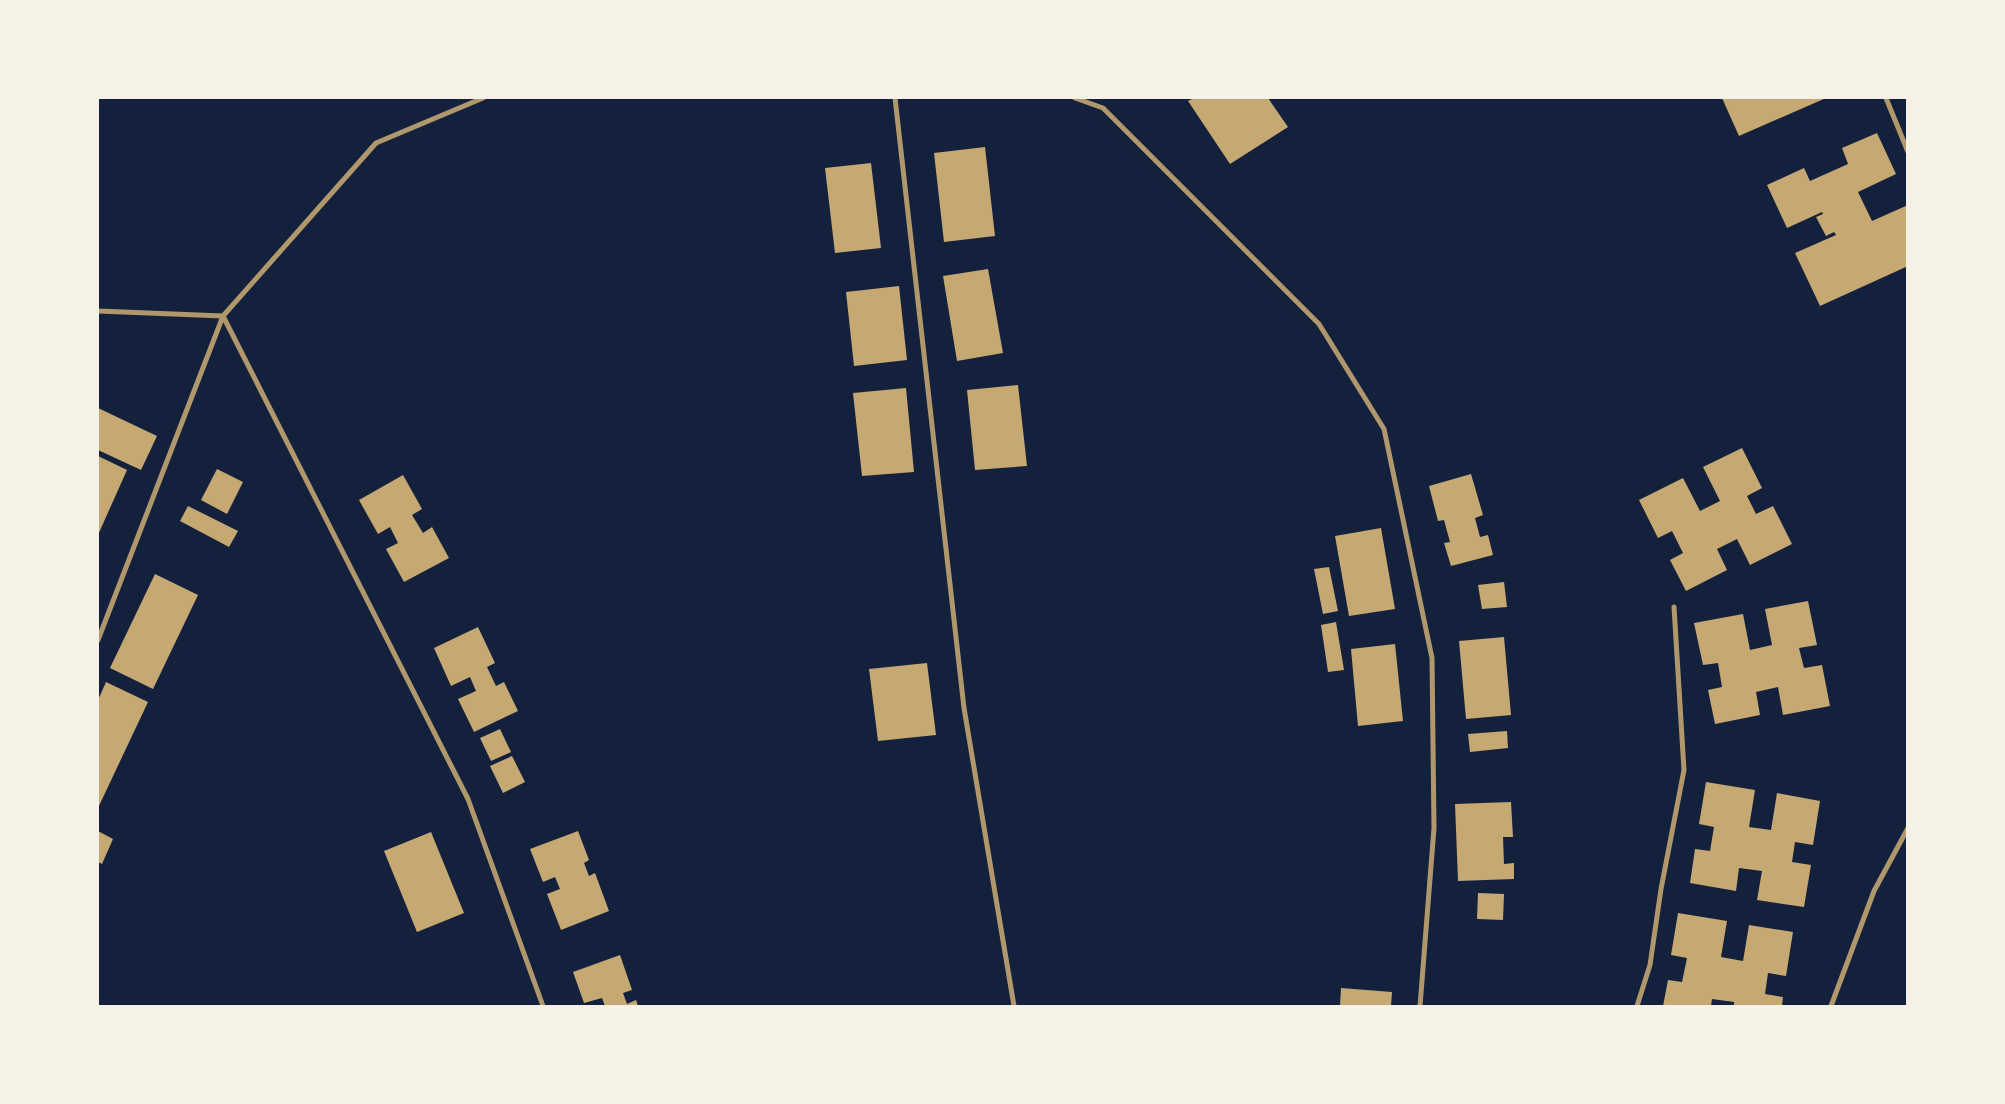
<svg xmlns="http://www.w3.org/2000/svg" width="2005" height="1104" font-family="Signika,sans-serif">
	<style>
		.building { fill: #c6a872 }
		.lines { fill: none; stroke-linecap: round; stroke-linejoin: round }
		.minor { stroke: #b1986c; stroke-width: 5 }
	</style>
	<rect width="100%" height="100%" fill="#14213d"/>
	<g class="building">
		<polygon points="1194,98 1268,98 1288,127 1230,164 1188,101"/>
		<polygon points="1722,98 1826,98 1739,136"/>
		<polygon points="1877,133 1896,174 1858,192 1872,221 1908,205 1908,266 1820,306 1795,253 1836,235 1834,232 1826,236 1816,217 1823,214 1822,212 1787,228 1767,185 1804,168 1810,181 1848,164 1842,148"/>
		<polygon points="985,147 995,236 944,242 934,153"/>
		<polygon points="871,163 881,248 835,253 825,168"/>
		<polygon points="988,269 1003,353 957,361 943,276"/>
		<polygon points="899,286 907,360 854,366 846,292"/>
		<polygon points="1018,385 1027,466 975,470 967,390"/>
		<polygon points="906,388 914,472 862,476 853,393"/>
		<polygon points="98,408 157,436 141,470 98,450"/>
		<polygon points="1742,448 1762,488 1747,496 1756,514 1773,506 1792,544 1750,565 1737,539 1717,549 1727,570 1686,591 1670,560 1683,553 1672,531 1658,538 1639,500 1683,478 1700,511 1720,501 1703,467"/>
		<polygon points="98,456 127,470 98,535"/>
		<polygon points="217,469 243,482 227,514 201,500"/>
		<polygon points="1471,474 1483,515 1475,518 1480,537 1488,535 1493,555 1451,566 1444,543 1450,542 1444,520 1438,521 1429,486"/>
		<polygon points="403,475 422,509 412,515 423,533 432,527 449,558 404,582 386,549 398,543 390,527 378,534 359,500"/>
		<polygon points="188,506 238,531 229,547 180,521"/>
		<polygon points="1381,528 1395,609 1349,616 1335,536"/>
		<polygon points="1329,567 1338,611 1323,614 1314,569"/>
		<polygon points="155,574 198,595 153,689 110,668"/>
		<polygon points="1504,582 1507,607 1482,609 1478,585"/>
		<polygon points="1808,601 1817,645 1799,648 1804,668 1822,665 1830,706 1783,715 1778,687 1756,692 1760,715 1715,724 1708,690 1722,687 1718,663 1703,665 1694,623 1743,614 1750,650 1772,645 1765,609"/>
		<polygon points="1336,622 1344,670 1328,672 1321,625"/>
		<polygon points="478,627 495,663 487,667 496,686 504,682 518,711 474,732 458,699 476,691 470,677 451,686 434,648"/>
		<polygon points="1504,637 1511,715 1466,719 1459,641"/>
		<polygon points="1395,644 1403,721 1358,726 1351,649"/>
		<polygon points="927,663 936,735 878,741 869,669"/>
		<polygon points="106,682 148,702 98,808 98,700"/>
		<polygon points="500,729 511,752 491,761 480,738"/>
		<polygon points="1507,731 1508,748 1470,752 1468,734"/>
		<polygon points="512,756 525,782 503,793 490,766"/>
		<polygon points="1706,782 1755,790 1749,827 1771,830 1777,793 1820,801 1813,845 1795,842 1792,862 1811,865 1804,907 1757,900 1762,871 1739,868 1736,891 1690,883 1695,849 1710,851 1714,827 1699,824"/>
		<polygon points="1511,802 1513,837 1503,837 1504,864 1514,863 1514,879 1458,881 1455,804"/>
		<polygon points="98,831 113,839 102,864 98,862"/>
		<polygon points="578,831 589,860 584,863 589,876 595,873 609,911 561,930 547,894 560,889 555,877 543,882 530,849"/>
		<polygon points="431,832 464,913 417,932 384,851"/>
		<polygon points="1478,893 1504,894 1503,920 1477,919"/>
		<polygon points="1678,913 1727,921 1721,957 1743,961 1749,925 1793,932 1786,976 1768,973 1765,994 1783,997 1782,1006 1734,1006 1734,1002 1712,999 1711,1006 1663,1006 1668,980 1682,982 1687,958 1671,955"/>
		<polygon points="620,955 632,990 623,993 627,1004 636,1000 638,1006 605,1006 602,998 584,1003 573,972"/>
		<polygon points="1341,988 1392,992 1391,1006 1340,1006"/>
	</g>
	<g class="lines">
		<g class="minor">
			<polyline points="895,98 964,708 1014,1006"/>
			<polyline points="1075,98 1103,108 1319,324 1384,429 1432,658 1434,828 1420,1006"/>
			<polyline points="1886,98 1908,152"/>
			<polyline points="98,311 223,316 376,143 483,98"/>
			<polyline points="98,640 223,316 468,799 543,1006"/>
			<polyline points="1637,1006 1650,965 1661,889 1684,770 1674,607"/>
			<polyline points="1831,1006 1874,891 1908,828"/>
		</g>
	</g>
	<rect width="2005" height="1104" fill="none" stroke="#f6f1e7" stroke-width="198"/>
</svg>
